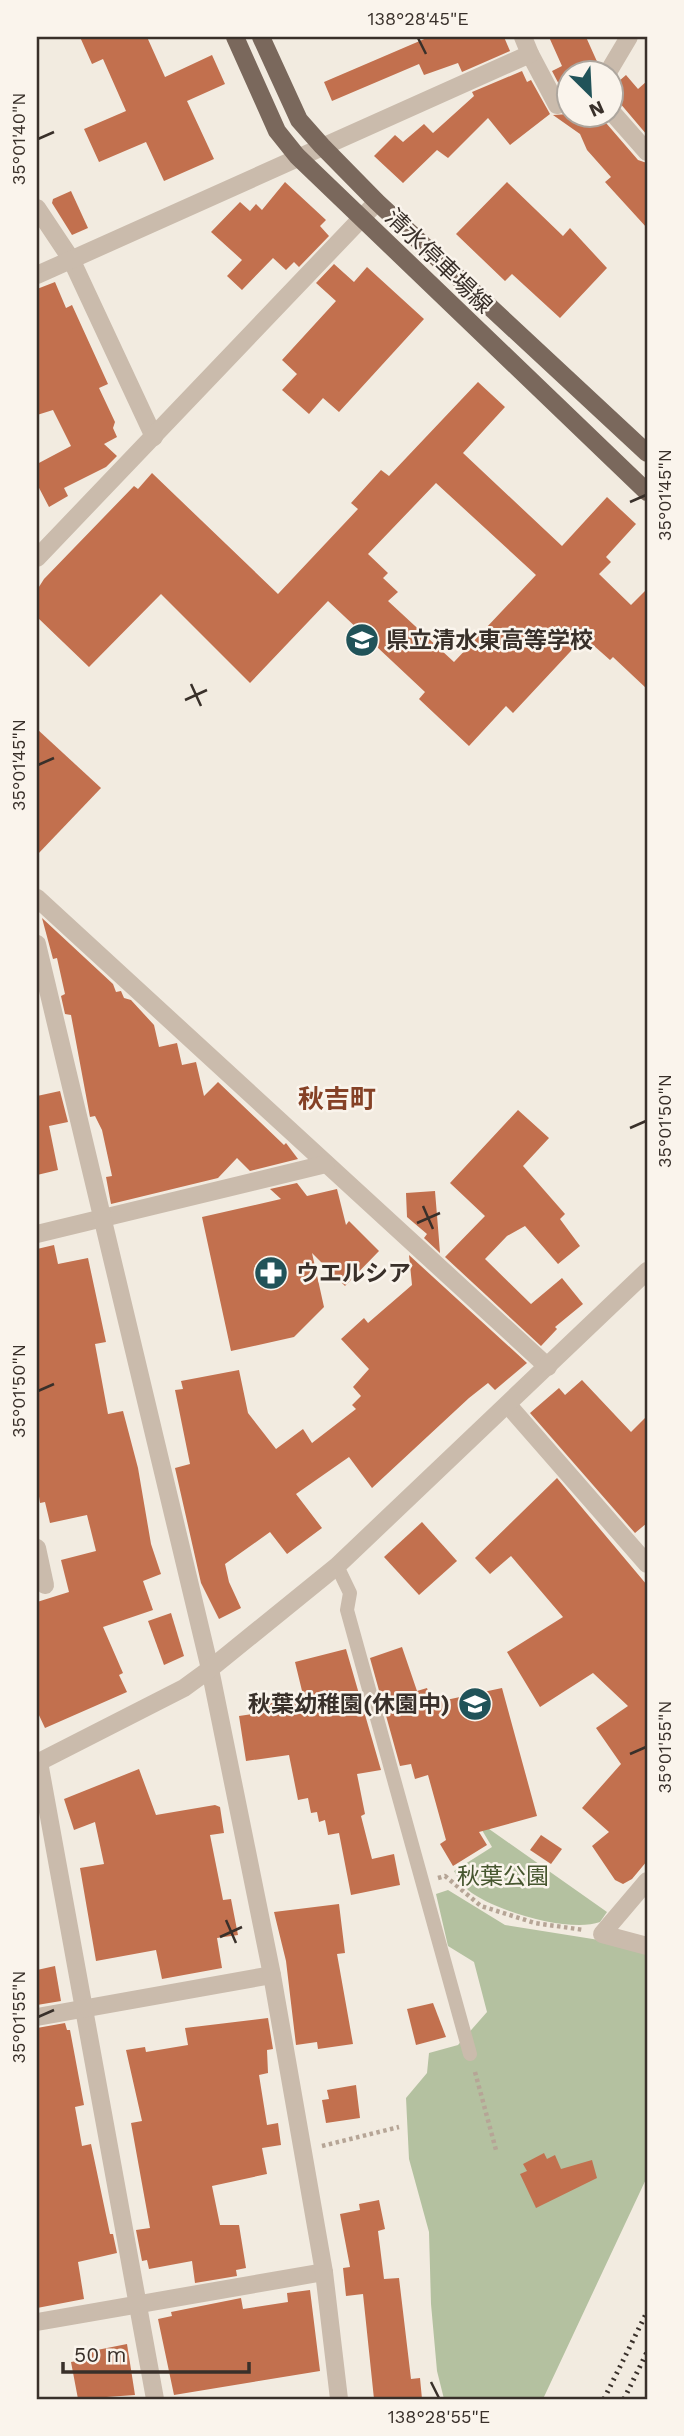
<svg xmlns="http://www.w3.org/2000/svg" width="684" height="2436" font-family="'Work Sans','Noto Sans JP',sans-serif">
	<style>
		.green { fill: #b4c1a0 }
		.building { fill: #c2704e; fill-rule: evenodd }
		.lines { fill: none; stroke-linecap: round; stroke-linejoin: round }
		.path { stroke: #b6a596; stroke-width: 4.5; stroke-dasharray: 3.5 3.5; stroke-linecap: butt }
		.service { stroke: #cabbac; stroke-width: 14 }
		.minor { stroke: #cabbac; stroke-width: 18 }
		.tertiary { stroke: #cabbac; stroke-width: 18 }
		.primary { stroke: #7a685c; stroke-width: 18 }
		.rail { stroke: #39302a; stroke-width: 5; stroke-dasharray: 2 5; stroke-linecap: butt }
		.ticks { fill: none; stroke: #39302a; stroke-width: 2.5 }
		.labels { text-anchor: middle; stroke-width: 5; stroke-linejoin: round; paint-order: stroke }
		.street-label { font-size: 23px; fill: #39302a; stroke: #faf4ec }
		.poi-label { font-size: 23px; font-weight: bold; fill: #39302a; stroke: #faf4ec; text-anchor: start }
		.park-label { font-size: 23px; fill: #46562f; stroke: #faf4ec }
		.quarter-label { font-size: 26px; font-weight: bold; fill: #854126; stroke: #faf4ec }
		.neatline { fill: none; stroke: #39302a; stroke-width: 2.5 }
		.ticks-label { font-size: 18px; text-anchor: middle; fill: #39302a }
	</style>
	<rect width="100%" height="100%" fill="#f2ebe0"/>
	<g class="green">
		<path d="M482,1824L607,1912L600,1922C571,1933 501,1912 475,1895C465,1889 460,1881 454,1871L492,1847L479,1825Z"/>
		<polygon points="448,1890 505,1925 599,1940 647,1954 647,2177 543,2399 444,2399 437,2371 431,2304 429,2232 409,2159 406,2098 427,2073 429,2053 458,2045 487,2012 474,1962 448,1946 436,1894"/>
	</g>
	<g class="building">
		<polygon points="80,37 147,37 165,77 212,55 225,84 187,101 214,159 164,181 146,142 99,162 84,129 126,111 103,59 92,64"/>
		<polygon points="429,37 504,37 510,51 462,72 458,63 424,75 419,64 332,101 324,82"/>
		<polygon points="549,37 586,37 599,66 596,74 569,74 569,91 563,92 552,71 562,66"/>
		<polygon points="522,71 527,82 531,80 550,114 510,145 488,118 448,158 437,150 403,183 374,156 395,135 403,142 424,124 433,133 474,96 472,92"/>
		<polygon points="626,75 638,89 647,81 647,135 619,102 611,99 611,88"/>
		<polygon points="569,114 600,116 638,160 647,163 647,228 605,182 611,177 587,150 580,134 553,115"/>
		<polygon points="285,182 326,220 320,226 329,236 299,267 294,262 286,270 273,258 242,290 227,276 242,260 211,232 240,202 250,211 256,204 262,210"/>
		<polygon points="507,182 563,236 570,228 607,268 560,318 512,274 505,281 456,234"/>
		<polygon points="71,191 88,228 72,235 52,203 53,199"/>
		<polygon points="334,264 354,282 367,267 424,319 339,412 323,398 309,414 282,390 297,374 282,360 336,301 316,283"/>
		<polygon points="55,282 66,308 72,305 108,384 99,388 115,422 113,428 117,437 104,444 117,456 106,467 64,488 68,496 49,507 37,484 37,464 71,446 53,410 37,415 37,289"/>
		<path d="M478,382L505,407L463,453L562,546L607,497L636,524L606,557L611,562L599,574L631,605L647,589V689L613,657L610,660L584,637L513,713L506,706L469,746L419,699L425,692L328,601L250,683L161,594L89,667L37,617V590L44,579L134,486L138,489L152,473L278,594L358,509L351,503L381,470L389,476ZM436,483L536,575L454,662L388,601L398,592L383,578L388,573L368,554Z"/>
		<polygon points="37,729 101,788 37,855"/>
		<polygon points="42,918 113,984 116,992 121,991 124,998 131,1000 154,1025 159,1047 177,1043 182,1065 196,1062 204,1096 218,1082 284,1145 286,1143 298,1159 250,1171 237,1158 218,1178 111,1204 106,1177 112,1176 102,1130 95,1116 90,1117 71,1015 65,1014 61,996 65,994 57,958 53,959"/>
		<polygon points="60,1091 68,1122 49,1126 58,1170 37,1175 37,1096"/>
		<polygon points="518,1110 549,1138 523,1166 565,1214 560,1219 580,1246 558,1264 525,1226 507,1236 485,1259 531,1304 562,1278 583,1304 555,1327 557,1329 541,1346 445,1257 485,1216 450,1183"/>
		<polygon points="297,1183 307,1196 337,1189 346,1225 349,1221 379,1251 345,1286 312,1253 324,1307 294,1337 231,1351 202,1217 281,1199 270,1189"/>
		<polygon points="435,1191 439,1240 440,1253 424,1238 427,1234 407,1217 406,1193"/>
		<polygon points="54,1245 58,1264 88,1258 106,1342 95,1344 108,1414 123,1411 138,1468 151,1544 161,1574 143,1581 153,1610 103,1627 123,1673 119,1675 127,1692 45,1728 37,1711 37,1602 69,1592 61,1560 96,1551 87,1515 50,1523 45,1502 40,1503 37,1483 37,1249"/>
		<polygon points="409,1255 527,1363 495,1390 488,1383 469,1398 372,1488 349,1457 296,1494 322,1528 287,1554 270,1532 225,1564 229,1582 241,1608 219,1619 201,1583 175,1468 190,1464 175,1390 183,1389 181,1381 239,1370 248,1413 276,1449 303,1429 312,1443 356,1409 352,1405 361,1396 353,1387 369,1369 341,1339 364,1318 368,1323 412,1285"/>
		<polygon points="582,1380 631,1432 647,1416 647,1523 635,1533 530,1413 559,1388 565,1395"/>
		<polygon points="557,1478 647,1585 647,1861 632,1879 623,1884 615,1880 592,1846 609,1832 582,1808 621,1764 596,1728 628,1706 593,1673 540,1707 507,1652 563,1617 511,1556 490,1574 475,1558"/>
		<polygon points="422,1522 457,1561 419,1595 384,1557"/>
		<polygon points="171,1613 184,1656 164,1665 148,1621"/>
		<polygon points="402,1647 417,1691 427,1688 432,1703 502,1688 537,1816 479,1832 487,1845 453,1866 440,1844 446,1840 428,1775 415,1779 411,1764 400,1766 370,1658"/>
		<polygon points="346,1649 381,1770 357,1774 365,1814 361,1816 372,1859 394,1854 400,1885 351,1895 339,1833 328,1835 325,1820 319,1822 317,1812 311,1813 308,1798 298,1800 289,1755 246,1761 239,1716 265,1712 263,1705 303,1695 295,1662"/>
		<polygon points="139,1769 156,1815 215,1805 220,1807 224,1833 210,1835 223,1900 231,1899 238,1935 217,1938 222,1968 162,1979 156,1950 96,1961 80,1868 104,1864 95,1822 74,1830 64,1799"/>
		<polygon points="541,1835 562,1849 551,1864 530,1850"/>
		<polygon points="339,1904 345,1953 337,1954 353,2044 318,2049 317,2042 296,2045 286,1961 274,1912"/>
		<polygon points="55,1966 61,2001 37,2005 37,1970"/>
		<polygon points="433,2003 446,2037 416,2045 407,2009"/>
		<polygon points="268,2018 273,2049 267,2050 268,2073 259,2075 267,2125 278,2123 281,2145 262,2148 267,2174 212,2186 220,2225 239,2225 246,2268 236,2270 237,2276 195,2283 192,2261 149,2269 147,2260 142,2261 136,2230 150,2228 131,2123 142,2121 126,2050 145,2047 146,2052 188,2045 185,2028"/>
		<polygon points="65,2023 67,2030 70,2030 84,2105 75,2107 82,2146 91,2144 110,2234 113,2234 117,2253 78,2262 84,2299 37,2308 37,2028"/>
		<polygon points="356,2085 360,2118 326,2123 322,2100 329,2099 327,2090"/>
		<polygon points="544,2153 547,2159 555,2155 561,2169 592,2160 597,2178 536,2208 520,2174 527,2171 523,2164"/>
		<polygon points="379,2200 385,2229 378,2231 384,2279 399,2278 411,2379 420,2378 422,2399 374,2399 363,2294 346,2296 343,2268 350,2267 340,2214 360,2210 359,2204"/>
		<polygon points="310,2290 320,2371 174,2395 158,2319 172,2316 171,2312 241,2298 243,2309 288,2302 287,2293"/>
		<polygon points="127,2344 135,2395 78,2399 71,2362 83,2360 87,2352"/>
	</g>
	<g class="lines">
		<g class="path">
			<polyline points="438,1878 445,1876 481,1906 535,1923 584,1930"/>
			<polyline points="475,2072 496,2150"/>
			<polyline points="322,2146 399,2127"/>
		</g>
		<polyline class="service" points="337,1566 350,1593 347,1610 470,2054"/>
		<g class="minor">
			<polyline points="530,54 557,105 568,102"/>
			<polyline points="607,74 629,37"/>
			<polyline points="610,110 647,152"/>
			<polyline points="37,208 71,259 154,437"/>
			<polyline points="37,275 530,54 523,37"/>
			<polyline points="37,558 377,202"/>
			<polyline points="37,898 548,1367"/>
			<polyline points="37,1234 326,1164"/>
			<polyline points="508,1405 647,1564"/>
			<polyline points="37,1548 45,1585"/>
			<polyline points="39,1762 155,2399"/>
			<polyline points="647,1881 602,1934 647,1946"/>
			<polyline points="37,2017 272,1975"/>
			<polyline points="37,2322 324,2272"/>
		</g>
		<g class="tertiary">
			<polyline points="37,944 210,1669 272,1975 324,2272 339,2399"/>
			<polyline points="37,1763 184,1688 210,1669 337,1566 647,1271"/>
		</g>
		<g class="primary">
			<polyline points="235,37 277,131 297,156 647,492"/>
			<polyline points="261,37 299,120 322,146 377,202 647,453"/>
		</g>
		<g class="rail">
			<polyline points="604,2399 647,2312"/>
			<polyline points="624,2399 647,2352"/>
		</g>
	</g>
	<path class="ticks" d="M418,38L426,54M38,139L54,132M630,502L646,495M191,684L201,706M185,700L207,690M38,765L54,758M630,1128L646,1121M423,1206L433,1229M417,1223L440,1213M38,1391L54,1384M630,1754L646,1747M226,1920L236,1943M220,1937L242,1927M38,2017L54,2010M431,2382L439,2398"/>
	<defs>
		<g id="school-disc" transform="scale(1.75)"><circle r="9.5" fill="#215359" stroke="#faf4ec"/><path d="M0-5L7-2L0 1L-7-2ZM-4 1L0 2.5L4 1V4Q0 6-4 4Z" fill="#fff"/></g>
		<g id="pharmacy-disc" transform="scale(1.75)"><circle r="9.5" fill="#215359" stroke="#faf4ec"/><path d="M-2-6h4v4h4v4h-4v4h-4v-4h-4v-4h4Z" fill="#fff"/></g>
	</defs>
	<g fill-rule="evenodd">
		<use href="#school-disc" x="362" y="640"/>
		<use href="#pharmacy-disc" x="271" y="1273"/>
		<use href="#school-disc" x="475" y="1704"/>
	</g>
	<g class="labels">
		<g class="street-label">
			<text transform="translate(439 261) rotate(44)" y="8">清水停車場線</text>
		</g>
		<g class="poi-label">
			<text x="386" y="648">県立清水東高等学校</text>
			<text x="296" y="1281">ウエルシア</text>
			<text x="450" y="1712" text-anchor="end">秋葉幼稚園(休園中)</text>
		</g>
		<g class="park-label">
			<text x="503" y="1884">秋葉公園</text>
		</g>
		<g class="quarter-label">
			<text x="337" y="1108">秋吉町</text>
		</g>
	</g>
	<rect width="684" height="2436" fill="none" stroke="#faf4ec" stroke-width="77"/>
	<g transform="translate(590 94) rotate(156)"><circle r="33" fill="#faf4ec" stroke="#ada69e" stroke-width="2"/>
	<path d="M0-5L12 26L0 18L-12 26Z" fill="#215359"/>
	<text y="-10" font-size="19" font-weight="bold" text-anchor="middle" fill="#39302a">N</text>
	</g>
	<path d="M63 2362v10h186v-10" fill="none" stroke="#39302a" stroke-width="3.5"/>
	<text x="74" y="2362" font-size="21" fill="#39302a" stroke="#faf4ec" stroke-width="5" paint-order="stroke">50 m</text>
	<rect x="38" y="38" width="608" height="2360" class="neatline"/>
	<g class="ticks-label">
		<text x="418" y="25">138°28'45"E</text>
		<text transform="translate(19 139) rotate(-90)" y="6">35°01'40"N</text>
		<text transform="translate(665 495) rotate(-90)" y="6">35°01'45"N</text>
		<text transform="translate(19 765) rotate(-90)" y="6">35°01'45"N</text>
		<text transform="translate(665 1121) rotate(-90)" y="6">35°01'50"N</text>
		<text transform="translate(19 1391) rotate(-90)" y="6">35°01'50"N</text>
		<text transform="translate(665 1747) rotate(-90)" y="6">35°01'55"N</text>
		<text transform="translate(19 2017) rotate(-90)" y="6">35°01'55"N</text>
		<text x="439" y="2423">138°28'55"E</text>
	</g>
</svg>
